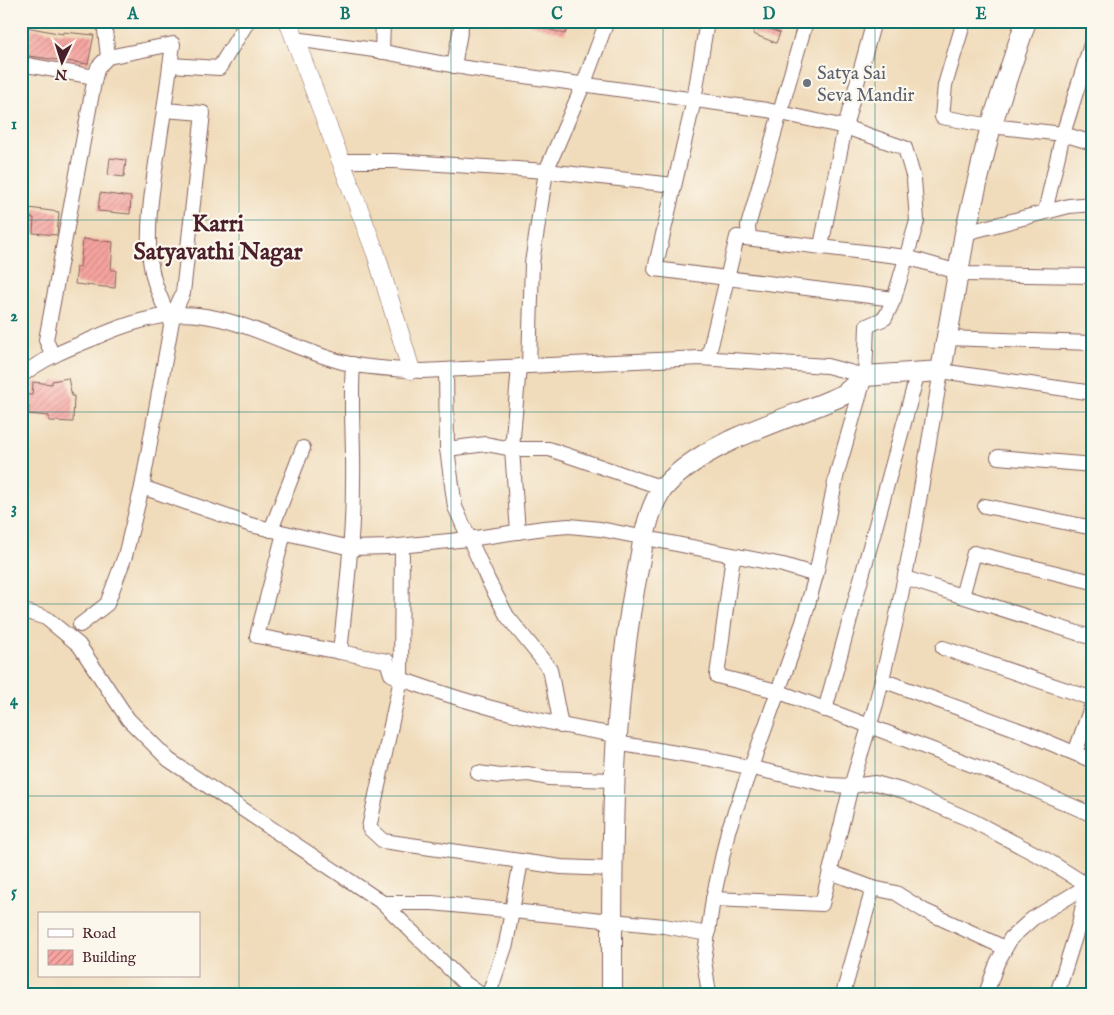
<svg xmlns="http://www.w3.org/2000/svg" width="1114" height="1015" font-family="'IM FELL English',serif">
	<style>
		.building { fill: url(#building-hatch) }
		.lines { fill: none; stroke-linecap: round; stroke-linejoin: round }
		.minor-casing { stroke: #84615d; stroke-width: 16 }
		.tertiary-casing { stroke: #84615d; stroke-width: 19 }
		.secondary-casing { stroke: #84615d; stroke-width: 22 }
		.minor { stroke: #fff; stroke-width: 14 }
		.tertiary { stroke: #fff; stroke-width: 18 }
		.secondary { stroke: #fff; stroke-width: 20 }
		.grid { fill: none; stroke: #0f766e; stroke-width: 1; stroke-opacity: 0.55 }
		.worship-dot { fill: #6b7280; stroke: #fbf7ec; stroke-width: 2 }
		.labels { text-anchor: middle; stroke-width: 4.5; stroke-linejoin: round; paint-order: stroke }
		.worship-label { font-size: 19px; fill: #5b616d; stroke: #fbf7ec; text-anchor: start }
		.district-label { font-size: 24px; font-weight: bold; fill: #4a1f2b; stroke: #fbf7ec }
		.neatline { fill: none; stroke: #0f766e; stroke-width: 2 }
		.grid-label { font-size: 16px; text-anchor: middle; font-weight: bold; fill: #0f766e }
	</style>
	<defs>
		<pattern id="building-hatch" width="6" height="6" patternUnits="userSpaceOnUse" patternTransform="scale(1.25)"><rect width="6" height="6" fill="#f7a4a0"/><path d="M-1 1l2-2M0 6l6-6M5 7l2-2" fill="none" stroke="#ca8583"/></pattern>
	</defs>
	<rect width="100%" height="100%" fill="#fbf7ec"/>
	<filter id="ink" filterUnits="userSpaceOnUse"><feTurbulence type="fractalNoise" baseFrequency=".02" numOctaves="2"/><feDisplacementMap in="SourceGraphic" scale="10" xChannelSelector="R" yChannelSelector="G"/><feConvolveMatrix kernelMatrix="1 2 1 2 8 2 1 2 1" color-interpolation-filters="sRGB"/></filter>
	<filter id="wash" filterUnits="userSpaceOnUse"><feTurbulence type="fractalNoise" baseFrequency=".0096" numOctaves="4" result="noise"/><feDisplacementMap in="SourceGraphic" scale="20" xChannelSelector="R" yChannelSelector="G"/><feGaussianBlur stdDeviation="1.12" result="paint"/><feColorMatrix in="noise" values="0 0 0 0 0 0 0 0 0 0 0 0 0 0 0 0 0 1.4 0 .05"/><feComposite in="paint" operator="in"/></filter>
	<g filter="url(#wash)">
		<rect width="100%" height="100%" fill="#f0dbba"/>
		<g id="blocks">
			<g class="building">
				<polygon points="530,21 569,21 565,34 530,24"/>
				<polygon points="757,24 780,33 776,43 753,34"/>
				<polygon points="26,27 63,34 63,32 94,35 88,64 21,55"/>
				<polygon points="110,158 126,160 124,177 108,175"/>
				<polygon points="100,193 131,197 130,214 98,211"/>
				<polygon points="21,207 59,212 57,235 33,233 34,218 21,217"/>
				<polygon points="83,239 113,242 111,270 116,270 115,288 75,284 77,267 80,267"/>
				<polygon points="68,378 72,396 74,396 73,422 49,421 49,416 28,414 29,406 25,405 26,395 32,395 33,382 52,384 52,381"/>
			</g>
		</g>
	</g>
	<g filter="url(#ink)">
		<use href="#blocks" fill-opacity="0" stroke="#84615d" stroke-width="1"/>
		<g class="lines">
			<g class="minor-casing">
				<g id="minor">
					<polyline points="104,21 108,57"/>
					<polyline points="707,21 694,100 655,269 894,299"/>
					<polyline points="964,21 945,85 942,117 991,126 1063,134 1093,143"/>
					<polyline points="295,39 374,50 466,68 767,110 845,127 905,148 914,179 917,221 894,299 885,318 867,326 865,376 837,473 816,575 803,622 728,831 713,899 704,960 709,994"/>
					<polyline points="382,52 383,21"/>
					<polyline points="21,64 95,77 98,67 108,57 173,44 164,110 203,113 183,293 173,315 142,487 125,556 107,604 80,625"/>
					<polyline points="170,65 219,68 248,21"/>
					<polyline points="454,66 462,21"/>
					<path d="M164,110C158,158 141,230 153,276C156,289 163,303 168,316"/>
					<polyline points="341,161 394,161 546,171 584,83 607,21"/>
					<polyline points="1045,212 1063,134 1093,38"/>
					<polyline points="965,233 1069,206 1093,204"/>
					<polyline points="749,238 748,226 806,21"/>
					<polyline points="821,246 845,127 874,21"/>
					<polyline points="947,338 1093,343"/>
					<polyline points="53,356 46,340 95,77"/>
					<polyline points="708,358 737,237 906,257 965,274 1093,276"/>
					<path d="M353,364C350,404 354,443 353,482C353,539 346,596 340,652L387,661L391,674L401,679C471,704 542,724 616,735"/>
					<polyline points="529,366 532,263 546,171 674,185"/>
					<polyline points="446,370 447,449 455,507 488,580 507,616 550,669 561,726"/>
					<path d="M21,376C42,359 67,349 92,339C123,325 163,311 198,315C250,321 296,351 346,363C371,369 397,369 422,371L700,358L827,366L865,376"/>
					<polyline points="447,449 486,444 512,449 549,449 663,488"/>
					<polyline points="998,457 1093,465"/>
					<polyline points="142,487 251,525 351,548 389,547 469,539 544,528 569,526 600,529 783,565 816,575"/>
					<polyline points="985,506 1093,528"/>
					<polyline points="271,530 303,448"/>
					<polyline points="518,532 512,449 519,366"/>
					<polyline points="284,533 257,636 340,652"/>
					<polyline points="402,546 401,679 369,828 383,841 561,867 613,869"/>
					<polyline points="733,556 717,676 777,691 1012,780 1093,815"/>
					<polyline points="905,578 1093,638"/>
					<polyline points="962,596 974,553 1093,582"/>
					<polyline points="21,610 46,618 79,645 128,719 169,760 383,903 462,981 480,994"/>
					<polyline points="943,648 1093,699"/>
					<polyline points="882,680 1024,732 1093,761"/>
					<polyline points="825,710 918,372"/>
					<polyline points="616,743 706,758 830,785 851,786 875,783 904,791 973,821 1047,860 1093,889"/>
					<polyline points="1075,753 1093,702"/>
					<polyline points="478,773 500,776 528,774 548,778 614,780"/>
					<polyline points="830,872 873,888 896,893 923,910 1005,948"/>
					<polyline points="713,899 822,904 851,786 876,704 895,625 913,536 941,371 1093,393"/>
					<polyline points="383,903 432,903 664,926 708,934"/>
					<polyline points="489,994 506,944 521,861"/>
					<polyline points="843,994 873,888"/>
					<polyline points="986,994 997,963 1011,938 1032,919 1087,886 1093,870"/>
					<polyline points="1057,994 1079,924 1087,886"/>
				</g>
			</g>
			<g class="tertiary-casing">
				<polyline id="tertiary" points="288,21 376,254 411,370"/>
			</g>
			<g class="secondary-casing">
				<path id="secondary" d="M612,994C612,850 610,706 639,564C643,542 649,503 665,486C709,438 787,421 845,394L865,376L941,371L965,233L991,126L1026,21"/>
			</g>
			<use href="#minor" class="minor"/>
			<use href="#tertiary" class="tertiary"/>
			<use href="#secondary" class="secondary"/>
		</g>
	</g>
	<path class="grid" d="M239,21V994M451,21V994M663,21V994M875,21V994M21,220H1093M21,412H1093M21,604H1093M21,796H1093"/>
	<circle class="worship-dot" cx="807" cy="83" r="5"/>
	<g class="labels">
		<g class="worship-label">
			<text x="817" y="79">Satya Sai<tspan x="817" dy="22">Seva Mandir</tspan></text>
		</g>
		<g class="district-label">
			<text x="218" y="231">Karri<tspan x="218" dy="28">Satyavathi Nagar</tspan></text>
		</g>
	</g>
	<rect width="1114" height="1015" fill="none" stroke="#fbf7ec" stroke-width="55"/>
	<rect x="38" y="912" width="162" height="65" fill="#fbf7ec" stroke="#b4a19f"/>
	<rect x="48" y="929" width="25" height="8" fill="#ffffff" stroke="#b4a19f"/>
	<text x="82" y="938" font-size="15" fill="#4a1f2b">Road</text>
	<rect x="48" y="950" width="25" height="15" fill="url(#building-hatch)" stroke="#b4a19f"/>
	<text x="82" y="962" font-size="15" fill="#4a1f2b">Building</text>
	<g transform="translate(62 62) rotate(184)" stroke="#fbf7ec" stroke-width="4" paint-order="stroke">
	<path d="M0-4L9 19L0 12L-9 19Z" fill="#4a1f2b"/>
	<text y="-8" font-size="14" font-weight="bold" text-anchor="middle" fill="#4a1f2b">N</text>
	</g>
	<rect x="28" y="28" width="1058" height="960" class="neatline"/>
	<g class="grid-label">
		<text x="133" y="19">A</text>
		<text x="345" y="19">B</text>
		<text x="557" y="19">C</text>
		<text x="769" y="19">D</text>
		<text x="981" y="19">E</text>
		<text x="14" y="129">1</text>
		<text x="14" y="321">2</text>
		<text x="14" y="513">3</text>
		<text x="14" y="705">4</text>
		<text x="14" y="897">5</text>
	</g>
</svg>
